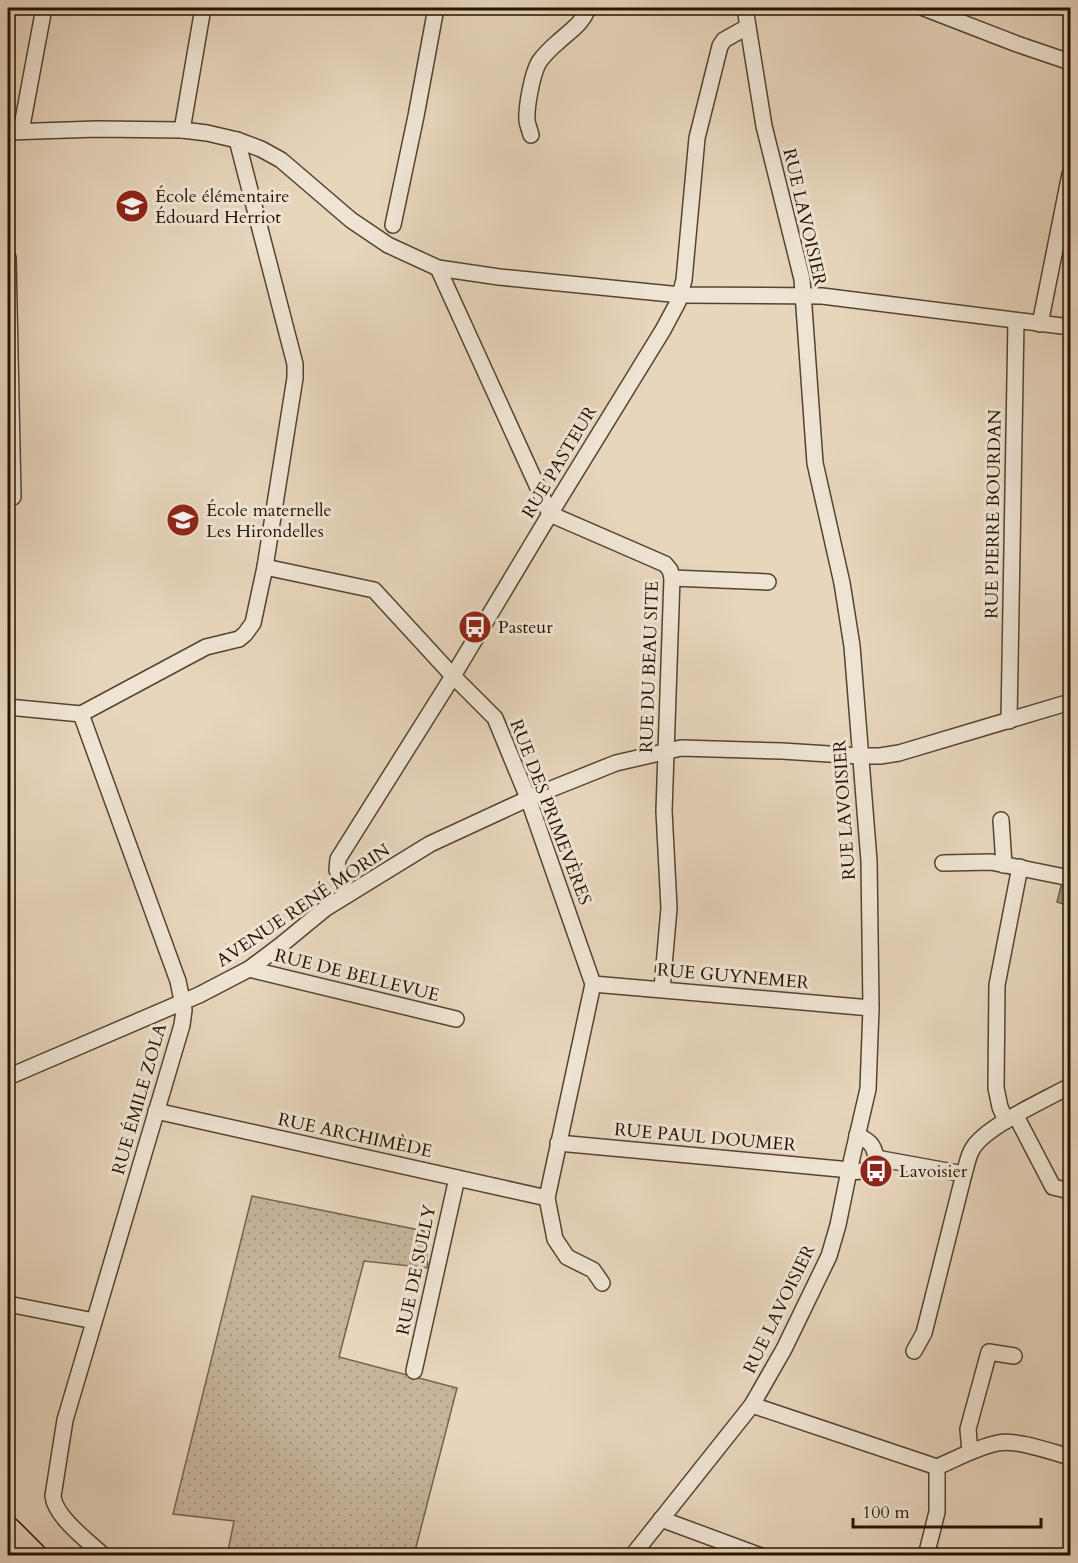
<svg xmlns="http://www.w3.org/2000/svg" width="1078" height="1563" font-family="Cardo,serif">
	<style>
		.grass { fill: url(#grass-dots); stroke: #74644e; stroke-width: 1.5 }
		.water { fill: #a4937c; stroke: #70604a; stroke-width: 1.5 }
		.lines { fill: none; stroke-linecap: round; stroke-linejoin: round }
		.street-casing { stroke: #54442f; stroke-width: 18 }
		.highway-casing { stroke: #231300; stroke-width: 30 }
		.street { stroke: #efe4d3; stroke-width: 15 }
		.highway { stroke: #e7d5bc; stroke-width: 27 }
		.labels { text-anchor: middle; stroke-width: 6; stroke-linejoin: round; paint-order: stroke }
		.poi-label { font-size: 18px; fill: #231300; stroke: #efe4d3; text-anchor: start }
		.street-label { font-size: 18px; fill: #231300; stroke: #efe4d3 }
	</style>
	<defs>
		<pattern id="grass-dots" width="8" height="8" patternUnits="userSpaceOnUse" patternTransform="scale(1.5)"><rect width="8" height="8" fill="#c6b49c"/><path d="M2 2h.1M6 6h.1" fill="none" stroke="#aa9a85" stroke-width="1.8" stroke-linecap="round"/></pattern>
	</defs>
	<rect width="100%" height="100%" fill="#e7d5bc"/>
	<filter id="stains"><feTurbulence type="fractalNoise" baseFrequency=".00333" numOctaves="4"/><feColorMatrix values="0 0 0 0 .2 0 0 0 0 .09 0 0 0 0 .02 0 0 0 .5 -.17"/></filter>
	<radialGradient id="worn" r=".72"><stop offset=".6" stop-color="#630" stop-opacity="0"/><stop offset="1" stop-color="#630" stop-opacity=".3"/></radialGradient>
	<polygon class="grass" points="252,1196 424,1231 428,1268 364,1261 339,1357 457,1388 414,1555 282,1556 260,1551 254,1555 228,1551 234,1521 173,1514"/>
	<polygon class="water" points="1061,886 1069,888 1066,905 1057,902"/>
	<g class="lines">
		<g class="street-casing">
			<g id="street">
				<polyline points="924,8 1017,44 1070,62"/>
				<polyline points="182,130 203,8"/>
				<polyline points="21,131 44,8"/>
				<polyline points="8,132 97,129 182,130 207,133 237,140 261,149 281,160 351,220 388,245 438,268 499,277 681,295 822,296 1070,327"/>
				<path d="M531,135C530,131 528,126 527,121C526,108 532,74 539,62C544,55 551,48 558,42C570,31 583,23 588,8"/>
				<polyline points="393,225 416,116 436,8"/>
				<polyline points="8,258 13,497 8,497"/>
				<polyline points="438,268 550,514 665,564 670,570 672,578 664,811 669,908 662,989"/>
				<polyline points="1040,324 1070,174"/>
				<polyline points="265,567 374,590 453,676 495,718 528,798 593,984 547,1198 555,1239 567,1257 593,1270 602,1283"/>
				<polyline points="672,578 768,582"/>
				<polyline points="8,707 81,714"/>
				<path d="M81,714L178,981L184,1010L182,1025L65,1420L53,1496C55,1517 88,1541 104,1556"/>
				<polyline points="81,714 206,647 239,639 245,634 253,623 265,567 295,378 295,364 237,140"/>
				<polyline points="1009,721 1016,321"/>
				<polyline points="1001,820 1004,865"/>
				<polyline points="943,863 991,862 1070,878"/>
				<polyline points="347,895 337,870 338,859 453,676 550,514 663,330 678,302 684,280 697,138 720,46 724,40 747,27"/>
				<polyline points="249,969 456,1019"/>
				<polyline points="593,984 871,1008"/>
				<polyline points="8,1077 199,995 249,969 281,945 326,908 430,844 536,795 616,763 681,748 782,751 860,756 880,756 899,753 1070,702"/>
				<polyline points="156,1111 547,1198"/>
				<polyline points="1016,1116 1053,1187 1070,1191"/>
				<polyline points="1006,1121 1000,1107 996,1088 997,985 1020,867"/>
				<path d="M558,1143L840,1169C851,1172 860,1173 870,1169L876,1158C874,1144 869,1141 857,1135"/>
				<path d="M876,1158L964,1174C967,1165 968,1155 973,1148C986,1126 1047,1099 1070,1086"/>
				<polyline points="8,1304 94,1321"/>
				<polyline points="914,1351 924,1333 964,1174"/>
				<polyline points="414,1371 457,1178"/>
				<path d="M752,1405L937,1467C956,1459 977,1447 998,1443C1016,1439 1052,1452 1070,1457"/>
				<polyline points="970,1452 968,1429 989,1352 1014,1356"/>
				<polyline points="661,1519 761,1556"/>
				<polyline points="632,1556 752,1405 784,1349 829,1256 838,1225 849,1171 868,1089 871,1008 869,861 852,646 842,583 815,463 802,279 764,126 745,8"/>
				<polyline points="926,1556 937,1512 937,1467"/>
			</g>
		</g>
		<g class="highway-casing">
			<polyline id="highway" points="8,1531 33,1556"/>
		</g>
		<use href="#street" class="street"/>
		<use href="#highway" class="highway"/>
	</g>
	<defs>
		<g id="school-disc" transform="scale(1.725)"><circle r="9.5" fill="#8f2418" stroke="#efe4d3"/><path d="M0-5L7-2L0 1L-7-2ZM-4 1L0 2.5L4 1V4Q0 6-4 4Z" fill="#fff"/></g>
		<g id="bus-disc" transform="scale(1.725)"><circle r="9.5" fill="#8f2418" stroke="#efe4d3"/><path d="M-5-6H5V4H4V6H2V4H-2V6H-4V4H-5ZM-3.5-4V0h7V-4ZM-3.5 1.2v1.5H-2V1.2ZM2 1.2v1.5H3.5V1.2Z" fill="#fff"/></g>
	</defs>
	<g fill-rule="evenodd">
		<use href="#school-disc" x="132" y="206"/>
		<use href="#school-disc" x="183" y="520"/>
		<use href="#bus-disc" x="475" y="627"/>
		<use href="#bus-disc" x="876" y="1171"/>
	</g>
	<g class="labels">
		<g class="poi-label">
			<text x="155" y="202">École élémentaire<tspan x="155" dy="21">Édouard Herriot</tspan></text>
			<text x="206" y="516">École maternelle<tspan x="206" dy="21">Les Hirondelles</tspan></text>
			<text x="498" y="633">Pasteur</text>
			<text x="899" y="1177">Lavoisier</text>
		</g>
		<g class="street-label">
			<text transform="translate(805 217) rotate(77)" y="6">RUE LAVOISIER</text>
			<text transform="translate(559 462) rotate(-59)" y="6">RUE PASTEUR</text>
			<text transform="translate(993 514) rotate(-89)" y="6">RUE PIERRE BOURDAN</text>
			<text transform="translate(649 667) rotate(-88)" y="6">RUE DU BEAU SITE</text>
			<text transform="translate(844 810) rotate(-94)" y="6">RUE LAVOISIER</text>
			<text transform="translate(551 812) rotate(69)" y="6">RUE DES PRIMEVÈRES</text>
			<text transform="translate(303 905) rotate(-34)" y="6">AVENUE RENÉ MORIN</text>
			<text transform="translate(357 975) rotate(14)" y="6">RUE DE BELLEVUE</text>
			<text transform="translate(733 976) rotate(5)" y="6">RUE GUYNEMER</text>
			<text transform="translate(139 1099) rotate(-74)" y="6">RUE ÉMILE ZOLA</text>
			<text transform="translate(355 1135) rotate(12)" y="6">RUE ARCHIMÈDE</text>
			<text transform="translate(705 1137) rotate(5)" y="6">RUE PAUL DOUMER</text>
			<text transform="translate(416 1270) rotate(-78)" y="6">RUE DE SULLY</text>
			<text transform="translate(779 1309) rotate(-64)" y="6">RUE LAVOISIER</text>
		</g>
	</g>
	<rect width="1078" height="1563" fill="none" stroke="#e7d5bc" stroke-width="30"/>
	<rect x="9" y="9" width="1060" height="1545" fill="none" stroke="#231300" stroke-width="3"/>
	<rect x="15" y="15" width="1048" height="1533" fill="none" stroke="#231300" stroke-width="1.5"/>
	<path d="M853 1518v9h188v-9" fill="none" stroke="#231300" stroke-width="3"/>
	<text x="862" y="1518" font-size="18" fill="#231300" stroke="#efe4d3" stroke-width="4.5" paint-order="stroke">100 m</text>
	<rect width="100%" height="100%" filter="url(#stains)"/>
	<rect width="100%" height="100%" fill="url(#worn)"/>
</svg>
